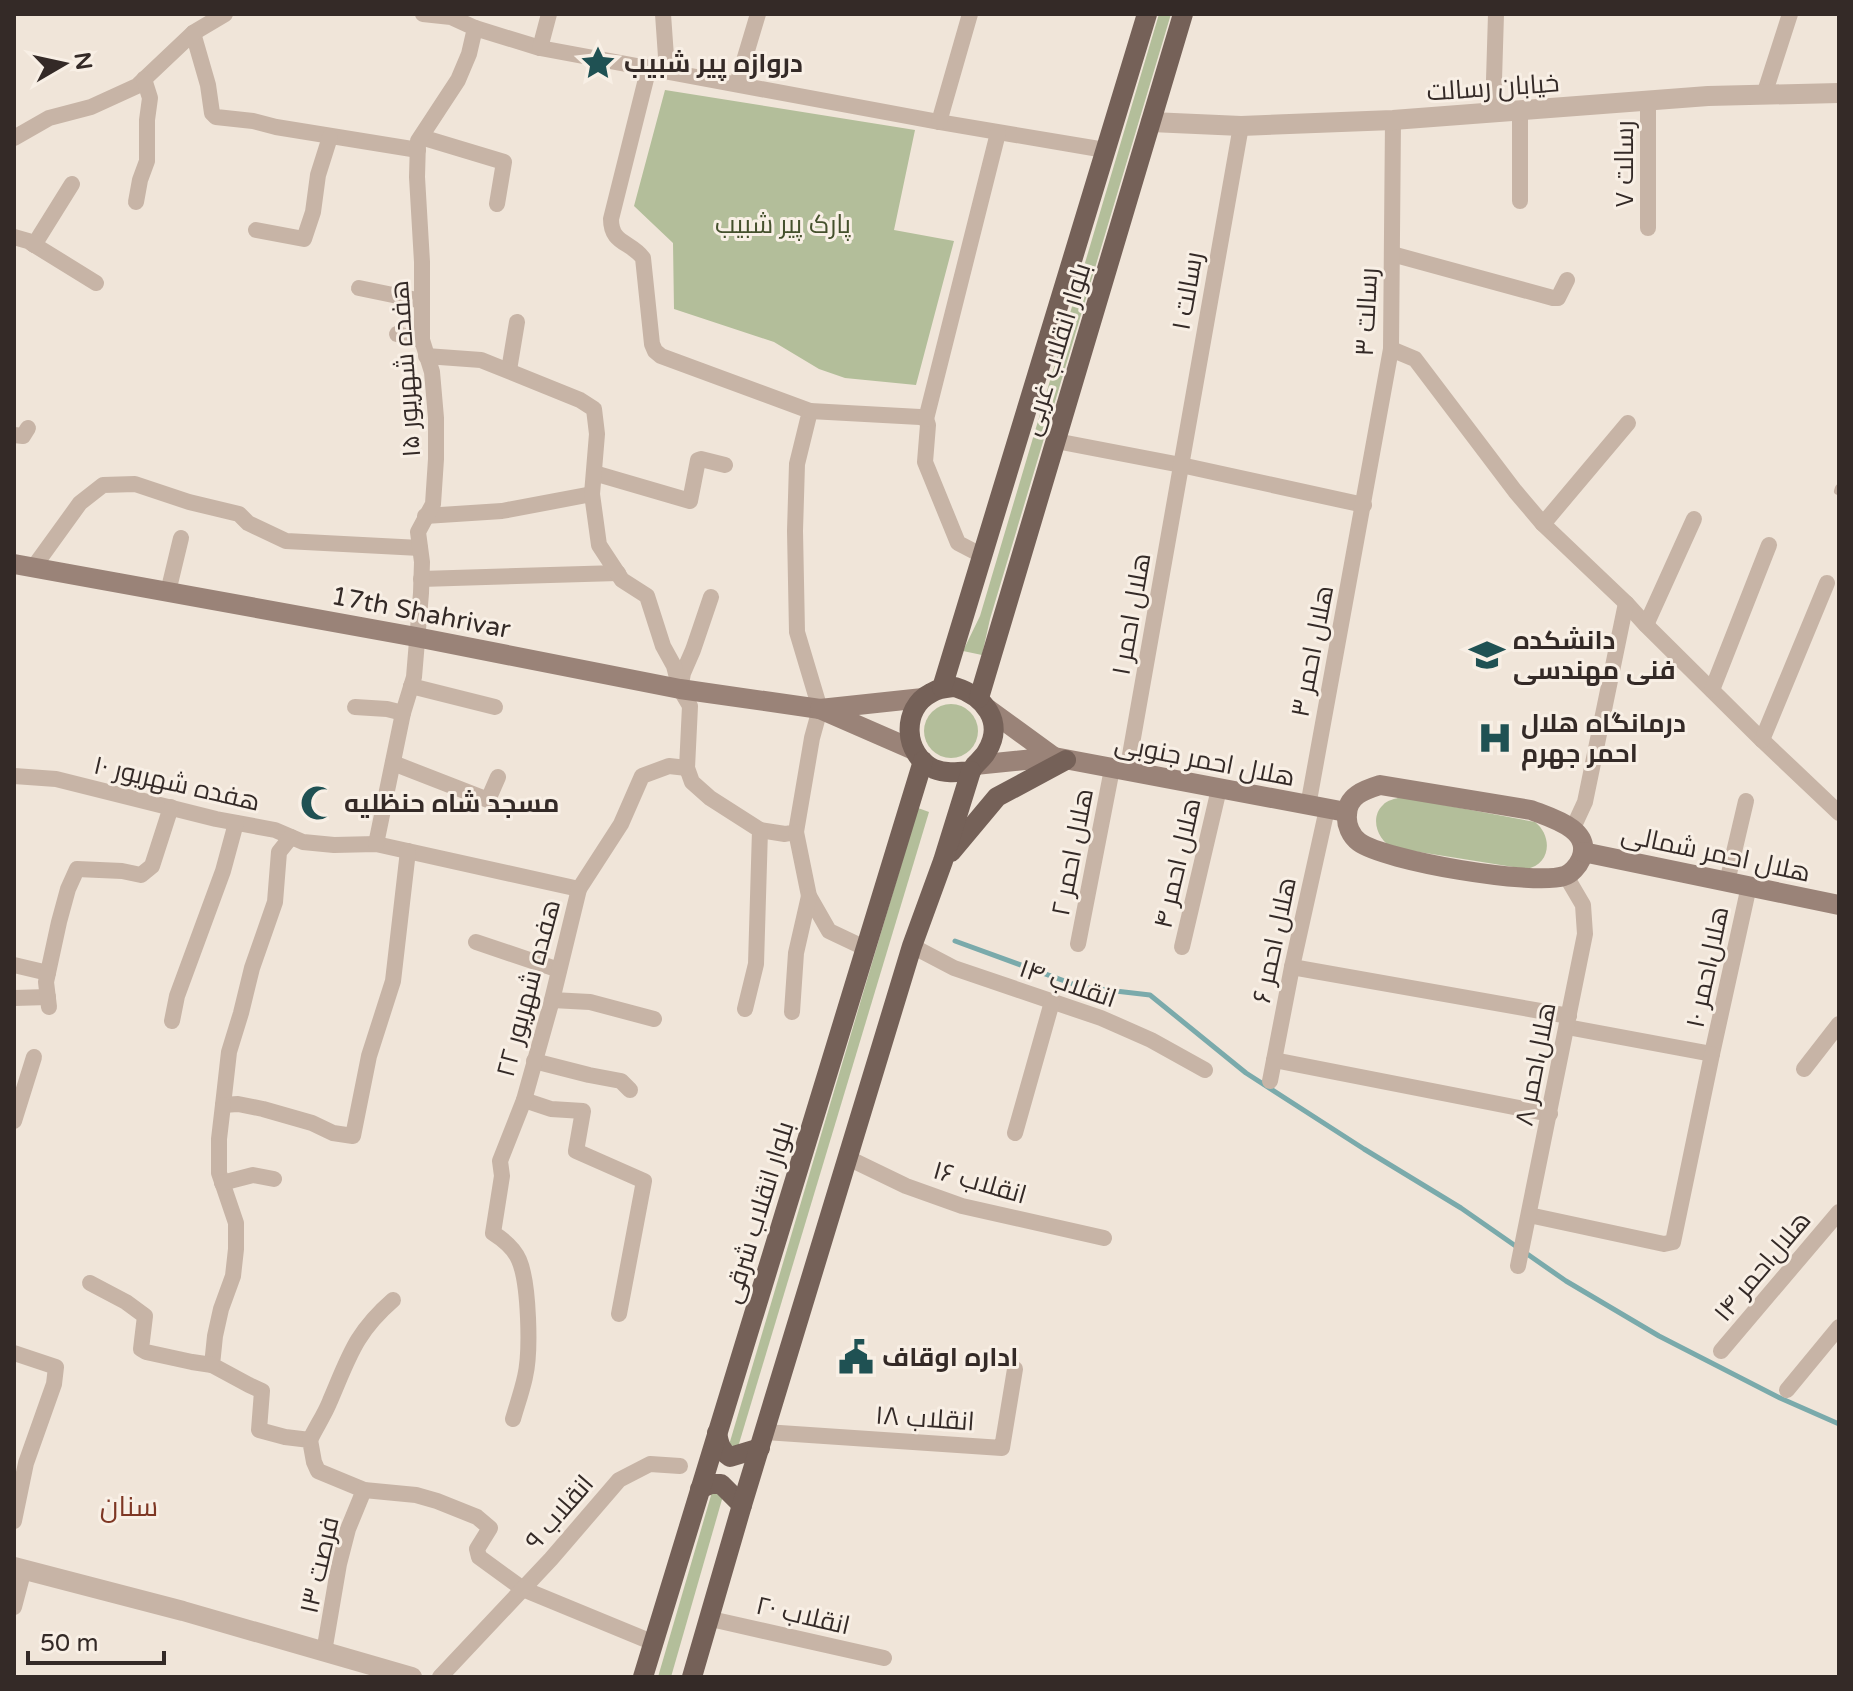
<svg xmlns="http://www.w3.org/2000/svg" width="1853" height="1691" font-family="'Varela Round',Cairo,sans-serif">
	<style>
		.park { fill: #b3be9a }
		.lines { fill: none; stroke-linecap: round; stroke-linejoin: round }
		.stream { stroke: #7aaaab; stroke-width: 5 }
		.service { stroke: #c7b4a6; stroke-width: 8 }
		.minor { stroke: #c7b4a6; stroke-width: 16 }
		.tertiary { stroke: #c7b4a6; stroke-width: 20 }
		.secondary { stroke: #9a8378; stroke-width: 20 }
		.primary { stroke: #756158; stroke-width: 20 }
		.labels { text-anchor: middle; stroke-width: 6; stroke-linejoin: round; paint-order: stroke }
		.poi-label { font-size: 26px; font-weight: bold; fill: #342a27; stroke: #f8efe5; text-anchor: start }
		.street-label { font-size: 26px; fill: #342a27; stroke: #f8efe5 }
		.park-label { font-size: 26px; fill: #44502c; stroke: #f8efe5 }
		.neighbourhood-label { font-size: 28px; fill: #7e3724; stroke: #f8efe5 }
	</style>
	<rect width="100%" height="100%" fill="#f0e5d9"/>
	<g class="park">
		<polygon points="1159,14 1171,14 990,619 982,655 963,651 980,616"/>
		<polygon points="665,90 915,130 894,230 954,241 916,385 845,378 819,369 774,342 674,309 673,243 634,206"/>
		<circle cx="951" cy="731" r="27"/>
		<path d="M1401,797L1535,822C1553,836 1551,865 1526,869L1394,848C1378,842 1369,818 1383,805C1387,800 1395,799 1401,797Z"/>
		<polygon points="918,808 929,812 738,1447 729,1445"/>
		<polygon points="712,1492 723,1496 671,1677 658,1677"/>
	</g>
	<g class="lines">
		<polyline class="stream" points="955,941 1081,987 1150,995 1246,1073 1364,1149 1461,1208 1566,1281 1659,1336 1780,1398 1839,1424"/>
		<polyline class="service" points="1838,491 1839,488"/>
		<g class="minor">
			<polyline points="663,14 667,71"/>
			<polyline points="475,28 540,48 939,122 1105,150"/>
			<polyline points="193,33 208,85 212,113 216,117 253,121 276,127 418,150"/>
			<polyline points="540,48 549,14"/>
			<path d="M649,67L611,219C611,244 630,241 643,258L652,344L655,351L661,356L810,411L797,464L795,531L797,632L820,709L812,738L796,832L785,834L760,830"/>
			<polyline points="737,84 758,14"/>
			<polyline points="1764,95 1790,14"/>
			<polyline points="1648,101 1648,228"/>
			<polyline points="1520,111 1520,201"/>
			<polyline points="1493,113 1496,14"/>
			<polyline points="939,122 970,14"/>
			<polyline points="421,137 504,162 497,204"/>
			<polyline points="14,138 49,118 91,107 137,86 193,33 225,14"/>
			<polyline points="136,202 140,180 147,161 147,120 150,98 144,79"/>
			<polyline points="256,230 304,239 313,212 318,175 330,137"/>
			<polyline points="14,237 28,241 96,283"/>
			<polyline points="34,245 72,184"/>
			<polyline points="1392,254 1553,298 1558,298 1567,280"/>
			<polyline points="359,288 422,301"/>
			<polyline points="397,334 422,340"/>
			<polyline points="1391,349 1415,359 1515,491 1543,524 1626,603 1646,625 1762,740 1839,813"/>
			<polyline points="509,370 517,322"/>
			<polyline points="810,411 920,417 926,419 928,425 925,462 958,543 983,556"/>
			<polyline points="926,419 998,133"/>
			<polyline points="14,435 23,436 28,428"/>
			<polyline points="1056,441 1181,465 1364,505"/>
			<polyline points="594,473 690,501 698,460 701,459 725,465"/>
			<polyline points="425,516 502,511 592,494"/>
			<polyline points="1543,524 1628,423"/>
			<polyline points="33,568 80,503 103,485 135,484 189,502 239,514 248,523 286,541 420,548"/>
			<polyline points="421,579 618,573"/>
			<polyline points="168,592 181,538"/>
			<polyline points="1646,625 1694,519"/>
			<polyline points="681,684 683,673 693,650 711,597"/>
			<polyline points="411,686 495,707"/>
			<polyline points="1712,690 1769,545"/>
			<polyline points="355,707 387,709 403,713"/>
			<polyline points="1762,740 1827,583"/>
			<polyline points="393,763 488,800 498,777"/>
			<polyline points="687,768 692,782 710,798 760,830 756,964 745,1009"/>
			<polyline points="1127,772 1241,126"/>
			<polyline points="14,776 56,779 216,819 275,830 303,842 334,845 376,844 579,889 621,824 642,776 669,766 687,768 690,706 680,689 674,666 663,646 647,596 622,580 599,545 592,494 597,434 594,409 580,400 481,360 426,356"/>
			<polyline points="1308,806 1391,349 1393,120"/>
			<polyline points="1573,828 1585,802 1626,603"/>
			<polyline points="796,832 809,896 829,931 867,949"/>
			<polyline points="291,837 279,852 275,902 252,968 241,1013 229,1052 223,1105 238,1104 263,1109 312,1123 333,1133 353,1136 369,1056 393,981 408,851"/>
			<polyline points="376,844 403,713 414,677 421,593 422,562 418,532 433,504 436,459 436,418 432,372 422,340 422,262 417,177 418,141 458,80 469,54 475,28 451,17 423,14"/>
			<polyline points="1727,882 1746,801"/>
			<polyline points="476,942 559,970"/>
			<polyline points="1078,944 1112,769"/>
			<polyline points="912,946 954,968 1101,1018 1151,1040 1205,1070"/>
			<polyline points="1182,947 1219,789"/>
			<polyline points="14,965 48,973"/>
			<polyline points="1292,967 1569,1016"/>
			<polyline points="14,998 48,997"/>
			<polyline points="552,1000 590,1002 654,1019"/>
			<polyline points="49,1007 46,982 59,922 68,889 77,869 122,871 141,875 152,866 171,807"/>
			<polyline points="792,1012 796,953 809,896"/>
			<polyline points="172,1021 177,996 223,871 236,823"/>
			<polyline points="1567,1027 1712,1054 1749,886"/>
			<polyline points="1274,1060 1550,1114"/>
			<polyline points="534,1061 589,1075 621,1081 630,1090"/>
			<polyline points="1804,1069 1839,1024"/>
			<polyline points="1270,1081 1292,967 1327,809"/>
			<polyline points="524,1100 551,1109 583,1111 576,1151 644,1181 619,1314"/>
			<polyline points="223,1105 219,1139 219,1173 236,1223 236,1249 233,1276 221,1309 215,1336 212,1365 249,1385 262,1391 259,1430 285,1437 310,1440 314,1462 318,1471 364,1490 416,1495 437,1501 477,1517 490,1528 477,1549 479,1557 523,1589 654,1643"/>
			<polyline points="14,1121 34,1057"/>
			<polyline points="1015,1133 1052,1002"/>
			<polyline points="848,1158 906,1186 962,1206 1104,1238"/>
			<polyline points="222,1183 253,1175 274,1179"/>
			<polyline points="1529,1215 1664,1244 1673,1242 1712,1054"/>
			<polyline points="1518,1266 1585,934 1583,905 1566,876"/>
			<polyline points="90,1283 126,1302 145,1316 141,1349 146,1352 192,1362 212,1365"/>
			<polyline points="1721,1351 1839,1212"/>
			<polyline points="14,1353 56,1367 54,1384 26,1463 14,1521"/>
			<polyline points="1787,1390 1839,1327"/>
			<path d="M513,1419C517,1405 522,1391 525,1377C531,1352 529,1283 519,1260C514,1248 504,1240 493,1233L502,1176L500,1161L524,1100L552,1000L579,889"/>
			<polyline points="765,1432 1002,1448 1015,1369"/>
			<path d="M310,1440C316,1427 325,1414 330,1401C349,1357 355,1333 393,1300"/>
			<polyline points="14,1607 24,1569"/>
			<polyline points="711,1619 884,1658"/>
			<polyline points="324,1652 339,1564 348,1529 364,1490"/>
			<polyline points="440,1677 551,1559 619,1480 650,1464 680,1466"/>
		</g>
		<g class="tertiary">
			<polyline points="1151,122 1241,126 1393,120 1708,96 1839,93"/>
			<polyline points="14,1567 183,1611 412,1677"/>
		</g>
		<g class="secondary">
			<polyline points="14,564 416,637 680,689 820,709"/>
			<polyline points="914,750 820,709 923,698"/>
			<polyline points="1054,757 1346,812"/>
			<polyline points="975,765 1054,757 988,709"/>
			<path d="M1380,785L1531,810C1551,818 1593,829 1581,859C1578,866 1571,874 1564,876C1533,886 1385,861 1359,842C1351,836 1346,825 1347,815C1347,796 1364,790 1380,785Z"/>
			<polyline points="1583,852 1839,905"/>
		</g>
		<g class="primary">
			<path d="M955,687C984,696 1005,722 987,751C983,759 975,763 971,771C959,772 946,774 934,769C903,755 901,708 931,693C939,688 946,688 955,687Z"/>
			<polyline points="942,688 1147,14"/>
			<polyline points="979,698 1183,14"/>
			<polyline points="951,852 997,797 1066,760"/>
			<path d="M717,1433C719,1444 721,1451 730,1457L760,1448"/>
			<polyline points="700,1489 711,1484 721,1484 742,1505"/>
			<polyline points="643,1677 923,761"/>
			<polyline points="692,1677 742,1505 912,946 943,861 971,771"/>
		</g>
	</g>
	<defs>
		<g id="sight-bare" transform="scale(2.76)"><path d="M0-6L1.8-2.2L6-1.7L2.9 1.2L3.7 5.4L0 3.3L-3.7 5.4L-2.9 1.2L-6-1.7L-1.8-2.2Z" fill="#1f5153" stroke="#f8efe5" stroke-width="2.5" paint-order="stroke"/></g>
		<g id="university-bare" transform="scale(2.76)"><path d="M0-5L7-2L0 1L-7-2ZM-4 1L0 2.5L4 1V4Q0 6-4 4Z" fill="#1f5153" stroke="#f8efe5" stroke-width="2.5" paint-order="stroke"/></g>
		<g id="hospital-bare" transform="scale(2.76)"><path d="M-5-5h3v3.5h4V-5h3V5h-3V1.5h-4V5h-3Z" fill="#1f5153" stroke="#f8efe5" stroke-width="2.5" paint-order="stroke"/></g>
		<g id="mosque-bare" transform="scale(2.76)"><path d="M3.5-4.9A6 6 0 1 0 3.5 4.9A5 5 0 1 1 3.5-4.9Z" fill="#1f5153" stroke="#f8efe5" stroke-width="2.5" paint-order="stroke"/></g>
		<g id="civic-bare" transform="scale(2.76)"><path d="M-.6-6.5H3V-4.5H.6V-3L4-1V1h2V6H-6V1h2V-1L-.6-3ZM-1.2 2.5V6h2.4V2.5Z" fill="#1f5153" stroke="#f8efe5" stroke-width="2.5" paint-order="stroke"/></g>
	</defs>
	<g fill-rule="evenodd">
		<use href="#sight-bare" x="598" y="63"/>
		<use href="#university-bare" x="1487" y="655"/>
		<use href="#hospital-bare" x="1495" y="738"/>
		<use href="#mosque-bare" x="318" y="803"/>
		<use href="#civic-bare" x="856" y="1357"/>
	</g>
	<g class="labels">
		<g class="poi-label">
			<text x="624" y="72">دروازه پیر شبیب</text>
			<text x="1513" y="649">دانشکده<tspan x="1513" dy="30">فنی مهندسی</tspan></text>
			<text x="1521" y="732">درمانگاه هلال<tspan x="1521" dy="30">احمر جهرم</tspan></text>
			<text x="344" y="812">مسجد شاه حنظلیه</text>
			<text x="882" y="1366">اداره اوقاف</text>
		</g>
		<g class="street-label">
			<text transform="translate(1493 87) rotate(-4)" y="9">خیابان رسالت</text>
			<text transform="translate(1624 164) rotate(-90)" y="9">رسالت ۷</text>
			<text transform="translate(1187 291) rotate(-80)" y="9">رسالت ۱</text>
			<text transform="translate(1366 312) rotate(-87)" y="9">رسالت ۳</text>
			<text transform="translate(1056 349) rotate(-73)" y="9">بلوار انقلاب غربی</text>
			<text transform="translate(405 369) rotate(-94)" y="9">هفده شهریور ۱۵</text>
			<text transform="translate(421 612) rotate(11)" y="9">17th Shahrivar</text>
			<text transform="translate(1131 614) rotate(-80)" y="9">هلال احمر ۱</text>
			<text transform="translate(1312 651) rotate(-79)" y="9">هلال احمر ۳</text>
			<text transform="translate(1205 760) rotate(11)" y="9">هلال احمر جنوبی</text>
			<text transform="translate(177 783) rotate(13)" y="9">هفده شهریور ۱۰</text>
			<text transform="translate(1072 852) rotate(-79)" y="9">هلال احمر ۲</text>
			<text transform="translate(1716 853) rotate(12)" y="9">هلال احمر شمالی</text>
			<text transform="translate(1177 863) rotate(-77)" y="9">هلال احمر ۴</text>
			<text transform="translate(1274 940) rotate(-78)" y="9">هلال احمر ۶</text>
			<text transform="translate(1707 967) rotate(-78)" y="9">هلال‌احمر ۱۰</text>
			<text transform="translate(1068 983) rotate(19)" y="9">انقلاب ۱۴</text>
			<text transform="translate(528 988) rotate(-75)" y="9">هفده شهریور ۲۲</text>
			<text transform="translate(1535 1064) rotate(-79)" y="9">هلال‌احمر ۸</text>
			<text transform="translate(980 1182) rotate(16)" y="9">انقلاب ۱۶</text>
			<text transform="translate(758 1212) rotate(-73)" y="9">بلوار انقلاب شرقی</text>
			<text transform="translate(1762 1266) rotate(-50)" y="9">هلال‌احمر ۱۴</text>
			<text transform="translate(925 1418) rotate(4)" y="9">انقلاب ۱۸</text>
			<text transform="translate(559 1512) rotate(-49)" y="9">انقلاب ۹</text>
			<text transform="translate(319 1565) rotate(-77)" y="9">فرصت ۱۳</text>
			<text transform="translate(803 1615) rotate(13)" y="9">انقلاب ۲۰</text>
		</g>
		<g class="park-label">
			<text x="783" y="233">پارک پیر شبیب</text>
		</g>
		<g class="neighbourhood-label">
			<text x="129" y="1516">سنان</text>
		</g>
	</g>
	<rect width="1853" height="1691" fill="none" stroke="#342a27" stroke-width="32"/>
	<g transform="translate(64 64) rotate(81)" stroke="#f8efe5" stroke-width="6" paint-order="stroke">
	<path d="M0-6L14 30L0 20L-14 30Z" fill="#342a27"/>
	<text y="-12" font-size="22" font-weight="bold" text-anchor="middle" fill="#342a27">N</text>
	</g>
	<path d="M28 1651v12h136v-12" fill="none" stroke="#342a27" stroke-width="4"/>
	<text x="40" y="1651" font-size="24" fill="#342a27" stroke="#f8efe5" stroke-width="6" paint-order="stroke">50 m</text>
</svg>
